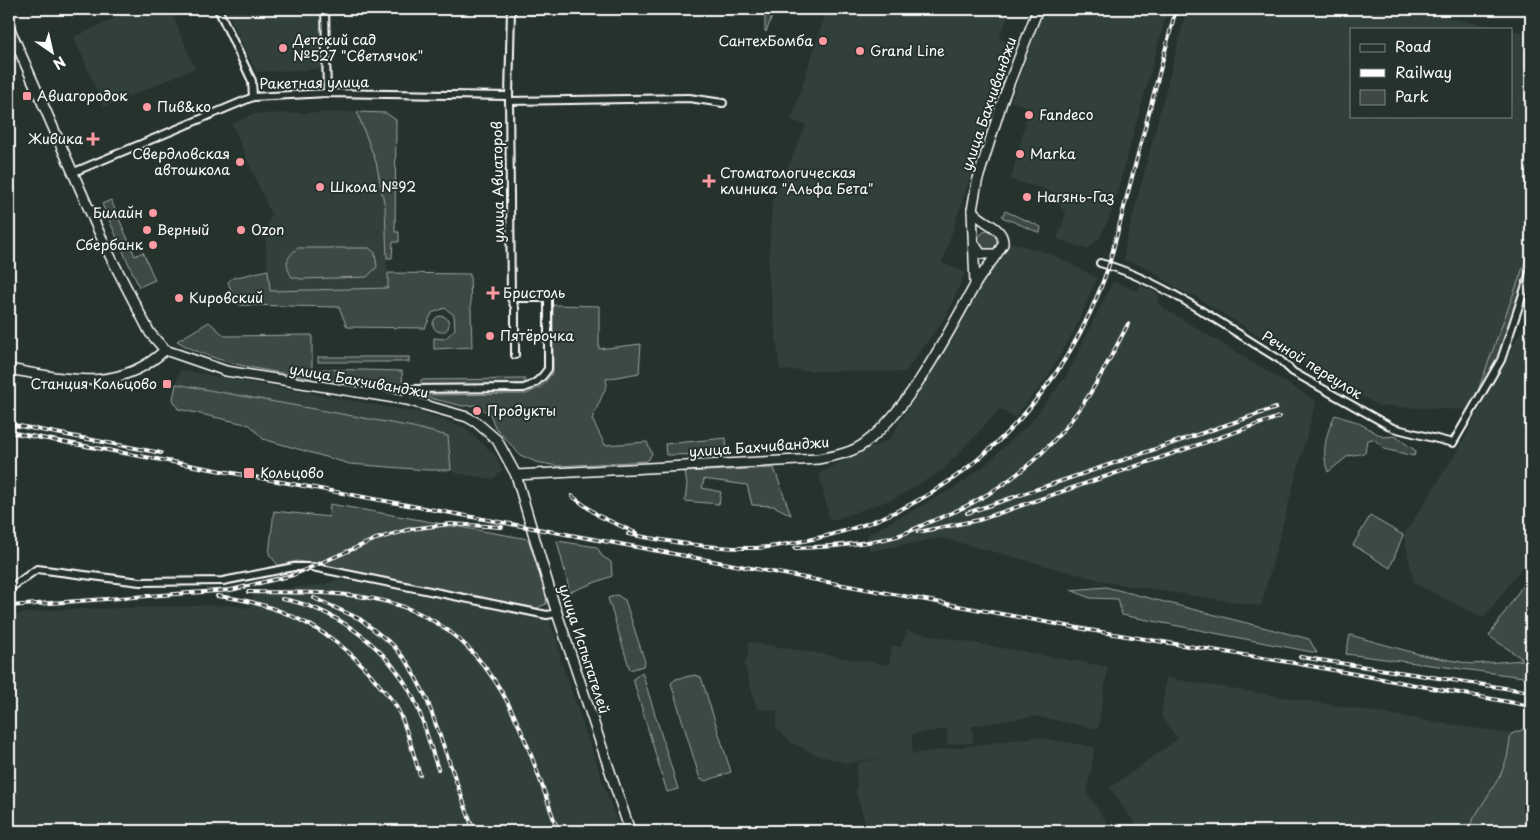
<svg xmlns="http://www.w3.org/2000/svg" width="1540" height="840" font-family="'Playpen Sans',sans-serif">
	<style>
		.built { fill: #333f3a }
		.green { fill: #3e4944; stroke: #9ea4a2 }
		.lines { fill: none; stroke-linecap: round; stroke-linejoin: round }
		.street-casing { stroke: #fff; stroke-width: 10 }
		.secondary-casing { stroke: #fff; stroke-width: 12 }
		.street { stroke: #26332d; stroke-width: 6 }
		.secondary { stroke: #26332d; stroke-width: 9 }
		.rail-casing { stroke: #fff; stroke-width: 4 }
		.rail { stroke: #26332d; stroke-width: 2; stroke-dasharray: 5.5; stroke-linecap: butt }
		.poi-dot { fill: #ff9aa2; stroke: #26332d; stroke-width: 2 }
		.labels { text-anchor: middle; stroke-width: 4; stroke-linejoin: round; paint-order: stroke }
		.poi-label { font-size: 14px; fill: #fff; stroke: #26332d; text-anchor: start }
		.street-label { font-size: 14px; fill: #fff; stroke: #26332d }
	</style>
	<rect width="100%" height="100%" fill="#26332d"/>
	<filter id="ink" filterUnits="userSpaceOnUse"><feTurbulence type="fractalNoise" baseFrequency=".02" numOctaves="2"/><feDisplacementMap in="SourceGraphic" scale="10" xChannelSelector="R" yChannelSelector="G"/><feConvolveMatrix kernelMatrix="1 2 1 2 8 2 1 2 1" color-interpolation-filters="sRGB"/></filter>
	<g filter="url(#ink)">
		<g class="built">
			<polygon points="135,9 170,9 195,68 104,107 74,37"/>
			<polygon points="226,9 321,9 321,69 256,72"/>
			<polygon points="827,9 1011,9 999,38 1007,42 1001,61 1007,64 942,263 965,272 947,315 905,372 780,370 768,270 772,203 806,125 791,120"/>
			<polygon points="1044,9 1168,9 1111,214 1100,237 1087,249 1057,239 1066,214 1050,191 1011,180 1029,108 1011,101"/>
			<polygon points="1187,9 1445,9 1444,17 1506,29 1351,29 1351,116 1511,116 1511,30 1531,34 1531,246 1473,403 1468,410 1379,406 1283,351 1193,295 1179,290 1146,267 1124,260 1125,246"/>
			<polygon points="357,112 376,162 385,207 388,288 269,291 265,232 271,214 232,124 253,114"/>
			<polygon points="1010,242 1054,255 1097,278 1074,331 1047,378 1015,418 1000,409 943,470 896,498 830,521 819,474 838,463 890,439 988,273"/>
			<polygon points="1113,281 1137,291 1141,285 1160,295 1157,302 1165,309 1316,401 1261,606 1111,583 942,538 870,551 867,535 959,485 984,466 1030,423 1067,375"/>
			<polygon points="1531,312 1531,555 1484,618 1414,583 1404,535 1460,447"/>
			<polygon points="180,370 421,413 464,427 495,455 502,470 493,479 455,473 451,470 448,436 413,427 176,384"/>
			<polygon points="339,579 549,619 559,647 560,658 620,831 9,831 9,615 52,610 232,605 250,608 254,592 327,584"/>
			<polygon points="907,631 1108,667 1098,729 1035,716 972,726 973,743 947,744 947,729 912,734 912,754 1035,737 1095,747 1087,793 1113,831 868,831 856,793 857,763 883,758 845,763 817,755 792,743 776,728 778,711 757,709 744,664 748,654 748,642 889,665 892,645 901,647"/>
			<polygon points="1166,678 1511,734 1507,758 1499,777 1470,828 1465,831 1140,831 1110,788 1178,739 1161,716"/>
		</g>
		<g class="green">
			<rect x="528" y="9" width="16" height="6"/>
			<polygon points="765,9 775,9 766,32 765,31"/>
			<polygon points="357,112 386,113 396,120 395,232 399,232 399,242 393,242 392,258 387,258 385,207 376,162"/>
			<polygon points="111,200 135,256 143,252 155,280 139,287 102,204"/>
			<polygon points="1005,211 1041,227 1040,233 1002,217"/>
			<circle cx="988" cy="241" r="10"/>
			<polygon points="1531,246 1531,270 1501,360 1473,404"/>
			<path d="M298,248H369L375,253L377,267L367,277L301,279L292,277C284,264 286,257 298,248Z"/>
			<polygon points="268,270 270,291 388,288 388,273 470,274 472,347 434,349 434,338 445,339 455,329 454,315 445,308 432,313 425,328 347,327 339,307 240,305 235,301 228,282 233,278"/>
			<polygon points="553,305 599,306 599,349 641,344 639,373 606,379 607,385 592,419 605,445 647,442 652,454 647,461 558,466 536,462 520,455 495,427 490,414 476,405 463,406 417,395 527,394 542,386 553,372"/>
			<circle cx="441" cy="324" r="8"/>
			<path d="M209,322L225,336L312,335V378C266,370 217,365 177,341Z"/>
			<rect x="318" y="357" width="91" height="5"/>
			<polygon points="319,369 402,371 403,392 318,378"/>
			<polygon points="525,379 524,387 421,388 421,380"/>
			<polygon points="176,384 413,427 448,436 451,470 427,470 350,464 263,439 250,425 178,409 173,399"/>
			<path d="M1335,415L1357,422L1383,437L1395,436L1416,451L1414,456L1384,449L1374,439L1367,440L1365,453L1348,456L1328,472C1321,453 1326,433 1335,415Z"/>
			<polygon points="726,438 727,454 666,455 665,444"/>
			<polygon points="774,468 791,515 774,506 752,505 747,485 704,479 702,488 721,492 719,504 685,501 687,484 685,472"/>
			<polygon points="330,504 528,539 547,595 546,604 537,608 298,561 278,565 269,554 274,511 329,517"/>
			<polygon points="1370,516 1403,535 1390,568 1353,545"/>
			<polygon points="557,541 597,547 602,556 611,562 612,576 570,592"/>
			<polygon points="1531,573 1531,678 1346,654 1350,635 1422,655 1472,664 1524,660 1489,636"/>
			<polygon points="1106,587 1309,639 1317,653 1122,615 1118,599 1090,598 1071,590"/>
			<polygon points="617,595 625,600 645,662 643,666 630,670 608,598"/>
			<polygon points="642,672 678,789 667,792 633,679"/>
			<polygon points="695,675 701,677 731,772 706,781 700,779 671,683 676,679"/>
			<polygon points="1527,728 1531,730 1531,831 1466,831 1500,776 1507,758 1511,734"/>
			<polygon points="748,824 752,831 721,831"/>
		</g>
		<g class="lines">
			<g class="street-casing">
				<g id="street">
					<polyline points="218,9 252,81 253,97"/>
					<polyline points="325,9 327,93"/>
					<polyline points="511,9 509,96 511,298 515,308 515,355"/>
					<polyline points="509,101 689,98 723,103"/>
					<polyline points="74,172 253,97 327,93 509,96"/>
					<path d="M1100,263C1160,279 1224,326 1279,359L1293,372L1393,428L1453,443L1501,360L1531,270"/>
					<path d="M407,400V389L524,388C535,385 542,378 548,369V298H511"/>
					<polyline points="9,589 37,569 140,582 223,581 294,567 312,567 547,615 558,613"/>
				</g>
			</g>
			<g class="secondary-casing">
				<g id="secondary">
					<polyline points="9,27 106,248 150,333 165,350 226,371 407,400 467,417 476,422 497,440 516,475 554,604 630,831"/>
					<polyline points="975,245 981,254 996,254"/>
					<polyline points="975,284 972,210 977,182 1003,99 1038,9"/>
					<path d="M9,369C66,379 118,394 165,350"/>
					<path d="M516,475L818,459C834,456 852,453 865,443C908,411 949,332 975,285C983,271 995,259 1003,244C1004,226 982,224 972,210"/>
				</g>
			</g>
			<use href="#street" class="street"/>
			<use href="#secondary" class="secondary"/>
			<g class="rail-casing">
				<g id="rail">
					<polyline points="9,424 161,453"/>
					<polyline points="9,432 1089,630 1294,663 1531,706"/>
					<polyline points="572,496 599,516 636,533"/>
					<polyline points="967,513 1276,408"/>
					<polyline points="918,532 979,520 1279,417"/>
					<path d="M628,534C670,542 712,549 756,548C779,547 804,541 826,536C963,503 1065,396 1109,265L1176,9"/>
					<path d="M795,548C828,547 861,545 893,537C907,534 919,526 932,521C996,497 1049,456 1087,398C1102,375 1115,349 1128,324"/>
					<path d="M248,592C293,593 344,590 388,602C499,632 524,736 558,831"/>
					<path d="M217,596C283,603 340,634 380,686C386,693 394,701 398,710C408,730 413,754 420,775"/>
					<polyline points="314,598 360,619 393,645 408,663 426,697 474,831"/>
					<path d="M282,599C331,607 381,643 407,686C422,711 428,741 438,769"/>
					<polyline points="9,606 231,590 293,575 376,539 411,529 450,524 502,527"/>
					<polyline points="1300,657 1531,692"/>
				</g>
			</g>
			<use href="#rail" class="rail"/>
		</g>
	</g>
	<g class="poi-dot">
		<circle cx="823" cy="41" r="5"/>
		<circle cx="283" cy="48" r="5"/>
		<circle cx="860" cy="51" r="5"/>
		<rect x="22" y="91" width="10" height="10" rx="2.5"/>
		<circle cx="147" cy="107" r="5"/>
		<circle cx="1029" cy="115" r="5"/>
		<path d="M90.5 131.5h5v5h5v5h-5v5h-5v-5h-5v-5h5z"/>
		<circle cx="1020" cy="154" r="5"/>
		<circle cx="240" cy="162" r="5"/>
		<path d="M706.5 173.5h5v5h5v5h-5v5h-5v-5h-5v-5h5z"/>
		<circle cx="320" cy="187" r="5"/>
		<circle cx="1027" cy="197" r="5"/>
		<circle cx="153" cy="213" r="5"/>
		<circle cx="147" cy="230" r="5"/>
		<circle cx="241" cy="230" r="5"/>
		<circle cx="153" cy="245" r="5"/>
		<path d="M490.5 285.5h5v5h5v5h-5v5h-5v-5h-5v-5h5z"/>
		<circle cx="179" cy="298" r="5"/>
		<circle cx="490" cy="336" r="5"/>
		<rect x="162" y="379" width="10" height="10" rx="2.5"/>
		<circle cx="477" cy="411" r="5"/>
		<rect x="243" y="467" width="12" height="12" rx="2.5"/>
	</g>
	<g class="labels">
		<g class="poi-label">
			<text x="293" y="45">Детский сад<tspan x="293" dy="16">№527 "Светлячок"</tspan></text>
			<text x="813" y="46" text-anchor="end">СантехБомба</text>
			<text x="870" y="56">Grand Line</text>
			<text x="37" y="101">Авиагородок</text>
			<text x="157" y="112">Пив&amp;ко</text>
			<text x="1039" y="120">Fandeco</text>
			<text x="83" y="144" text-anchor="end">Живика</text>
			<text x="230" y="159" text-anchor="end">Свердловская<tspan x="230" dy="16">автошкола</tspan></text>
			<text x="1030" y="159">Marka</text>
			<text x="720" y="178">Стоматологическая<tspan x="720" dy="16">клиника "Альфа Бета"</tspan></text>
			<text x="330" y="192">Школа №92</text>
			<text x="1037" y="202">Нагянь-Газ</text>
			<text x="143" y="218" text-anchor="end">Билайн</text>
			<text x="157" y="235">Верный</text>
			<text x="251" y="235">Ozon</text>
			<text x="143" y="250" text-anchor="end">Сбербанк</text>
			<text x="503" y="298">Бристоль</text>
			<text x="189" y="303">Кировский</text>
			<text x="500" y="341">Пятёрочка</text>
			<text x="157" y="389" text-anchor="end">Станция Кольцово</text>
			<text x="487" y="416">Продукты</text>
			<text x="260" y="478">Кольцово</text>
		</g>
		<g class="street-label">
			<text transform="translate(314 83) rotate(-1)" y="5">Ракетная улица</text>
			<text transform="translate(989 104) rotate(-71)" y="5">улица Бахчиванджи</text>
			<text transform="translate(498 182) rotate(-91)" y="5">улица Авиаторов</text>
			<text transform="translate(1312 365) rotate(32)" y="5">Речной переулок</text>
			<text transform="translate(359 381) rotate(10)" y="5">улица Бахчиванджи</text>
			<text transform="translate(759 447) rotate(-4)" y="5">улица Бахчиванджи</text>
			<text transform="translate(584 649) rotate(72)" y="5">улица Испытателей</text>
		</g>
	</g>
	<rect width="1540" height="840" fill="none" stroke="#26332d" stroke-width="30"/>
	<rect x="15" y="15" width="1510" height="810" fill="none" stroke="#fff" stroke-width="2" filter="url(#ink)"/>
	<rect x="1350" y="28" width="162" height="90" fill="#26332d" stroke="#7d8581"/>
	<rect x="1360" y="44" width="25" height="8" fill="#26332d" stroke="#7d8581"/>
	<text x="1395" y="52" font-size="15" fill="#ffffff">Road</text>
	<rect x="1360" y="69" width="25" height="8" fill="#ffffff" stroke="#7d8581"/>
	<text x="1395" y="78" font-size="15" fill="#ffffff">Railway</text>
	<rect x="1360" y="90" width="25" height="15" fill="#3e4944" stroke="#7d8581"/>
	<text x="1395" y="102" font-size="15" fill="#ffffff">Park</text>
	<g transform="translate(52 52) rotate(146)" stroke="#26332d" stroke-width="4" paint-order="stroke">
	<path d="M0-4L9 19L0 12L-9 19Z" fill="#ffffff"/>
	<text y="-8" font-size="14" font-weight="bold" text-anchor="middle" fill="#ffffff">N</text>
	</g>
</svg>
